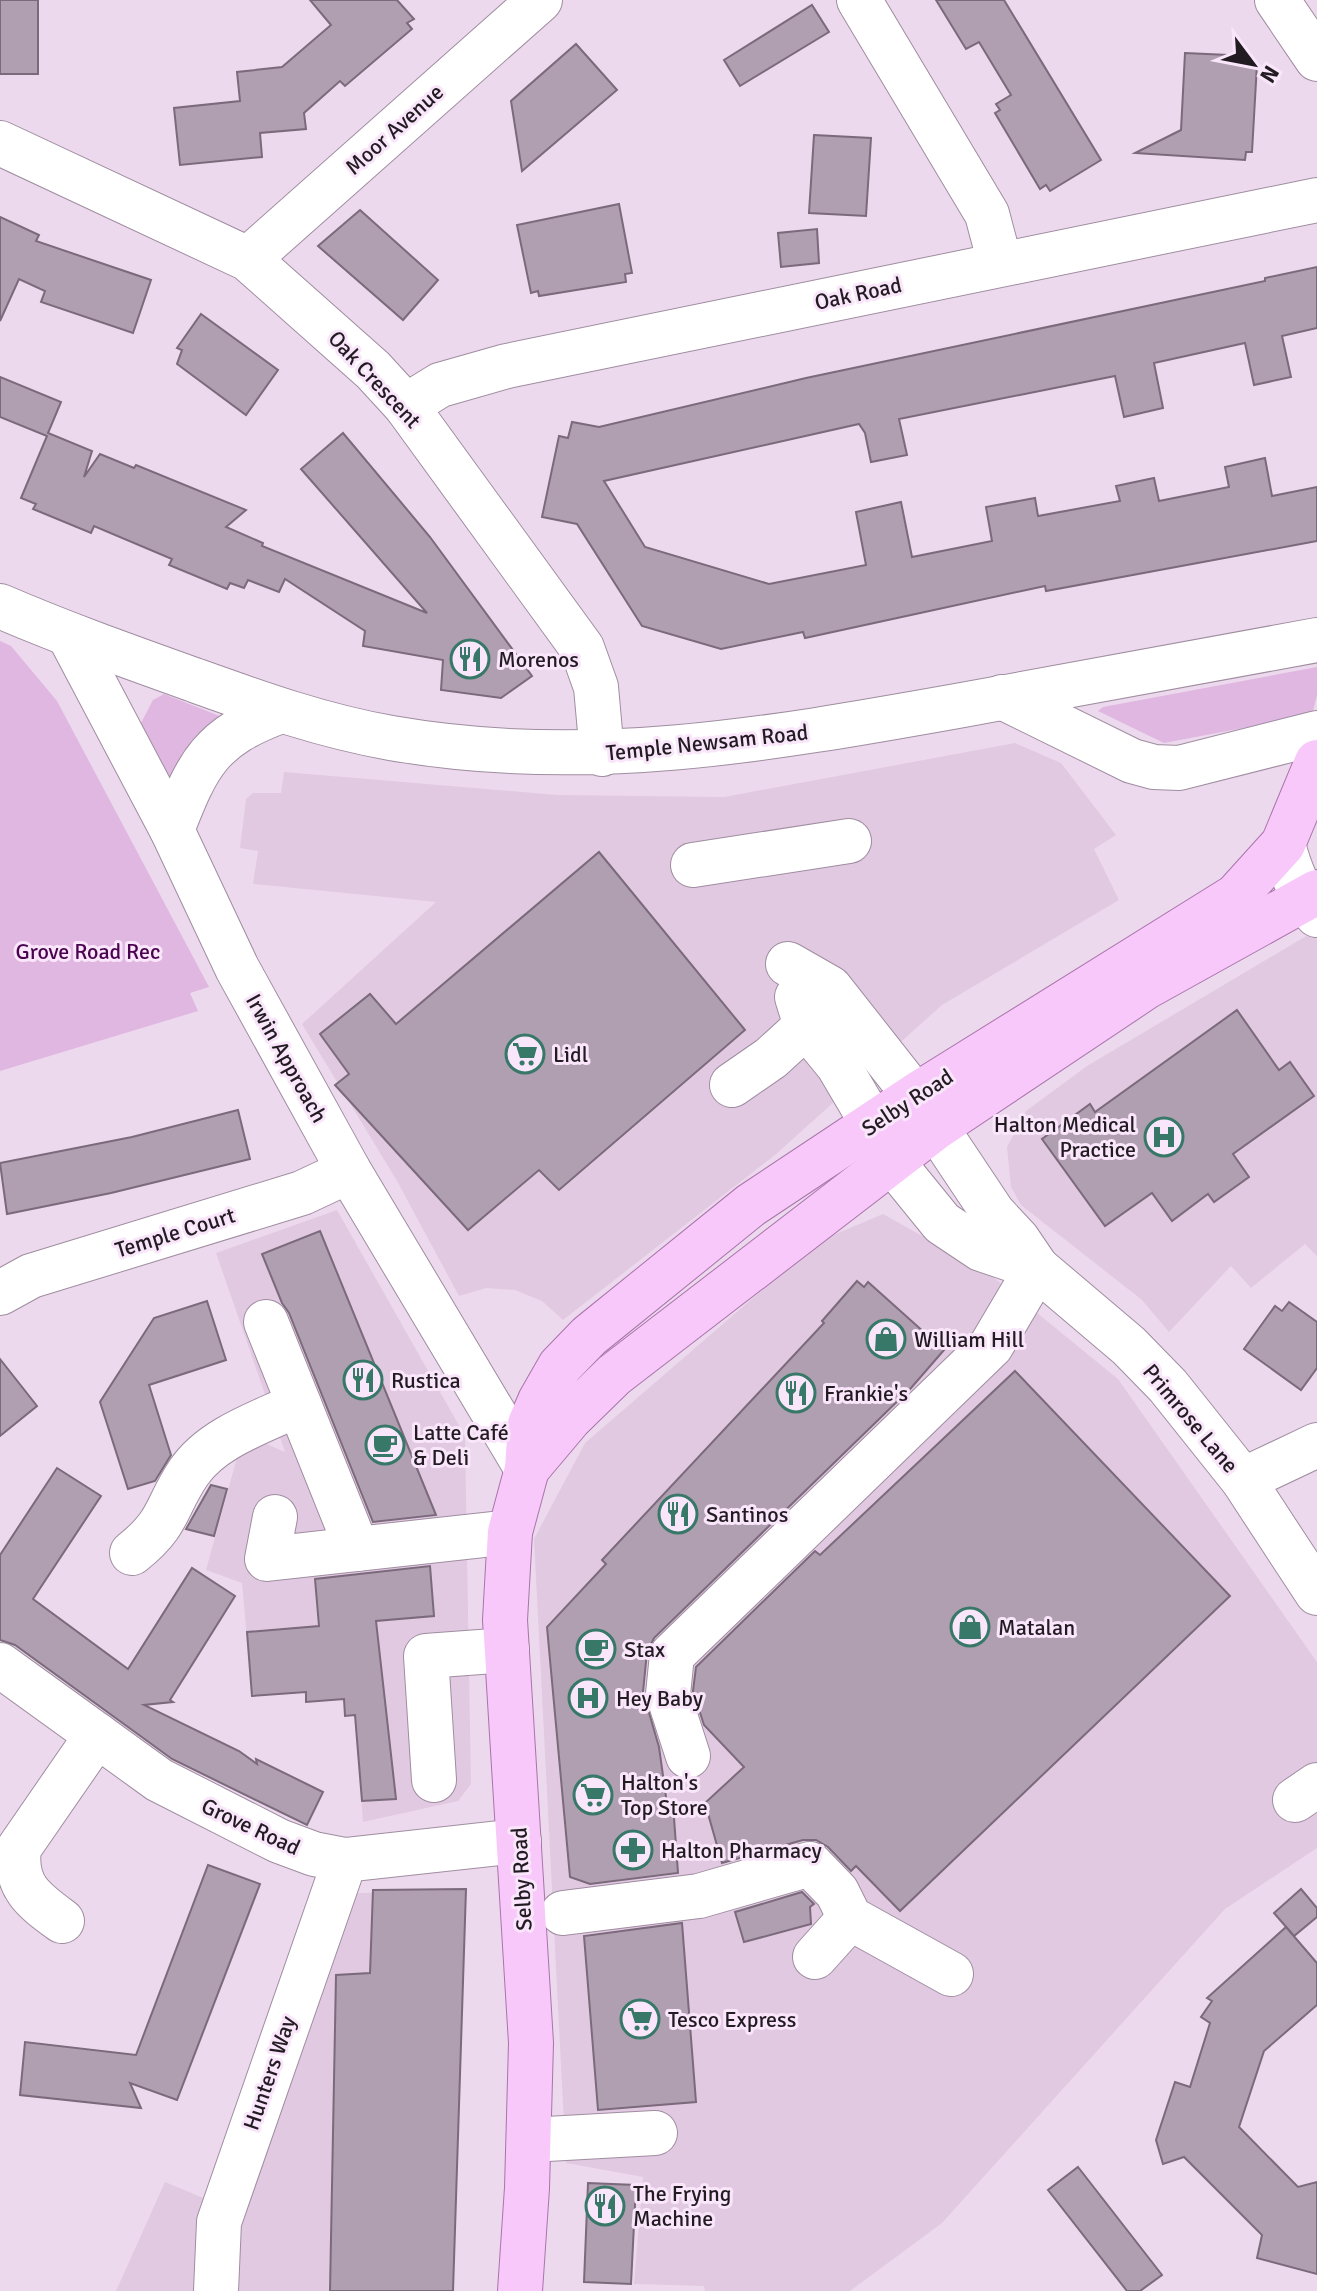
<svg xmlns="http://www.w3.org/2000/svg" width="1317" height="2291" font-family="Signika,sans-serif">
	<style>
		.built { fill: #e2c9e2 }
		.green { fill: #dfb7e1 }
		.building { fill: #b09eb1; stroke: #7b6a7b; stroke-width: 2 }
		.lines { fill: none; stroke-linecap: round; stroke-linejoin: round }
		.minor-casing { stroke: #9f8da0; stroke-width: 46 }
		.major-casing { stroke: #a974ab; stroke-width: 46 }
		.minor { stroke: #fff; stroke-width: 44 }
		.major { stroke: #f7c8f9; stroke-width: 44 }
		.labels { text-anchor: middle; stroke-width: 6; stroke-linejoin: round; paint-order: stroke }
		.street-label { font-size: 22px; fill: #221b22; stroke: #fae6fa }
		.poi-label { font-size: 22px; fill: #221b22; stroke: #fae6fa; text-anchor: start }
		.park-label { font-size: 22px; fill: #4a044f; stroke: #fae6fa }
	</style>
	<rect width="100%" height="100%" fill="#edd9ed"/>
	<g class="built">
		<polygon points="1015,743 1061,763 1116,835 1094,849 1119,900 942,1005 775,1155 563,1320 542,1301 515,1290 486,1288 459,1296 397,1181 302,1024 436,902 253,884 258,851 240,848 246,799 253,793 281,793 284,772 557,795 724,797"/>
		<polygon points="1313,932 1317,940 1317,1256 1305,1244 1251,1288 1231,1266 1169,1332 1142,1300 1021,1205 1011,1187 1007,1147 1026,1111 1087,1066"/>
		<polygon points="337,1210 465,1436 471,1784 458,1801 363,1822 355,1715 345,1716 344,1699 306,1702 305,1692 252,1696 242,1583 206,1570 238,1454 262,1442 285,1452 216,1253"/>
		<polygon points="883,1214 988,1273 1118,1379 1317,1662 1317,1848 1225,1909 942,2223 850,2291 705,2291 704,2286 634,2284 643,2177 566,2163 534,1539 585,1443 819,1241"/>
		<polygon points="466,1889 453,2291 116,2291 165,2182 208,2200 311,1895"/>
	</g>
	<g class="green">
		<polygon points="0,641 11,646 57,701 209,987 190,993 198,1011 0,1071"/>
		<polygon points="1317,667 1317,695 1312,715 1164,743 1098,711 1103,707"/>
		<polygon points="164,694 222,717 166,783 141,723 153,700"/>
	</g>
	<g class="building">
		<rect x="0" y="0" width="38" height="74"/>
		<polygon points="310,0 397,0 414,19 407,23 412,29 345,86 340,81 304,113 306,129 260,133 262,157 180,165 174,108 240,101 237,72 282,67 331,25"/>
		<polygon points="936,0 1004,0 1101,160 1050,191 1046,185 1040,189 995,113 1000,110 996,104 1011,95 979,42 966,49"/>
		<polygon points="812,5 829,32 740,86 724,60"/>
		<polygon points="576,44 617,90 522,171 511,101"/>
		<polygon points="1185,53 1250,56 1250,64 1257,64 1252,152 1246,152 1245,160 1135,153 1181,130"/>
		<polygon points="814,135 871,138 866,216 809,213"/>
		<polygon points="619,204 632,273 625,274 626,282 539,296 538,291 531,293 517,225"/>
		<polygon points="360,210 438,280 403,320 318,246"/>
		<polygon points="0,217 39,235 36,241 151,280 133,333 41,302 45,291 19,279 0,321"/>
		<polygon points="817,229 819,263 781,267 778,233"/>
		<polygon points="1317,267 1317,328 1282,336 1291,377 1254,385 1245,343 1154,363 1163,408 1124,417 1115,376 899,419 907,455 871,462 865,433 859,424 604,481 645,547 769,584 866,565 856,512 901,502 912,557 992,541 986,507 1035,498 1038,516 1120,501 1116,486 1154,478 1159,501 1229,487 1225,467 1265,458 1272,496 1317,487 1317,541 1046,591 1045,586 805,638 803,632 721,649 642,626 577,524 542,517 559,436 568,438 572,422 599,427 806,378 1265,281 1265,278"/>
		<polygon points="201,314 278,370 246,415 177,364 182,350 177,348"/>
		<polygon points="0,377 61,402 48,433 92,451 84,477 100,454 134,468 136,465 246,510 226,527 263,543 262,546 427,613 301,469 343,433 430,537 532,676 501,698 441,690 443,660 363,646 365,631 285,579 279,592 248,580 244,588 230,583 227,589 169,565 172,559 94,526 91,533 33,509 36,504 21,498 47,436 0,417"/>
		<polygon points="599,852 745,1030 559,1190 539,1170 468,1230 335,1085 349,1074 320,1034 370,994 396,1024"/>
		<polygon points="1237,1010 1279,1070 1290,1062 1314,1096 1233,1154 1249,1177 1214,1202 1208,1194 1172,1221 1152,1193 1105,1226 1042,1139 1090,1104 1095,1112"/>
		<polygon points="238,1110 250,1159 111,1193 7,1214 0,1163 132,1137"/>
		<polygon points="320,1231 436,1515 373,1522 289,1313 282,1303 262,1254"/>
		<polygon points="857,1281 864,1287 868,1282 944,1350 911,1388 654,1638 647,1652 643,1692 659,1747 667,1804 673,1804 678,1873 590,1884 570,1877 547,1627 606,1564 602,1560 824,1323 822,1321"/>
		<polygon points="207,1301 226,1360 149,1385 171,1455 155,1481 128,1489 100,1402 154,1318"/>
		<polygon points="1289,1302 1317,1322 1317,1368 1301,1390 1244,1349 1275,1306 1282,1311"/>
		<polygon points="0,1359 37,1406 0,1436"/>
		<polygon points="1015,1371 1230,1596 900,1911 856,1866 851,1871 828,1847 816,1840 803,1840 722,1863 705,1803 744,1767 704,1725 693,1691 696,1667 815,1551 820,1555"/>
		<polygon points="57,1468 101,1496 33,1599 128,1669 192,1568 235,1596 170,1700 173,1702 144,1705 239,1751 257,1764 256,1759 323,1792 307,1825 172,1759 15,1645 0,1640 0,1555"/>
		<polygon points="211,1485 227,1489 214,1536 186,1529"/>
		<polygon points="430,1566 434,1616 376,1621 396,1799 362,1801 355,1715 345,1716 344,1699 306,1702 306,1692 252,1696 247,1632 319,1626 315,1579"/>
		<polygon points="208,1865 260,1884 177,2100 130,2083 141,2108 20,2095 25,2042 136,2055"/>
		<polygon points="466,1889 453,2291 330,2291 336,1975 370,1973 373,1890"/>
		<polygon points="1301,1889 1317,1908 1317,1917 1294,1936 1274,1913"/>
		<polygon points="802,1892 814,1904 810,1907 811,1924 744,1942 735,1912"/>
		<polygon points="682,1923 696,2102 598,2110 584,1936"/>
		<polygon points="1286,1927 1317,1963 1317,2005 1264,2051 1239,2127 1298,2187 1317,2182 1317,2274 1257,2258 1262,2235 1184,2157 1163,2164 1156,2140 1175,2082 1190,2087 1210,2023 1201,2017 1212,2001 1207,1998"/>
		<polygon points="1078,2167 1162,2275 1140,2291 1127,2291 1048,2190"/>
		<polygon points="588,2183 636,2185 631,2284 584,2282"/>
	</g>
	<g class="lines">
		<g class="minor-casing">
			<g id="minor">
				<polyline points="859,0 987,214 1000,263"/>
				<polyline points="1277,0 1317,59"/>
				<polyline points="0,143 248,259 373,370 406,406 582,648 596,687 602,754"/>
				<polyline points="248,259 540,0"/>
				<polyline points="406,406 440,385 507,366 1317,200"/>
				<path d="M0,606C65,634 130,657 197,681C261,704 323,726 391,738C585,772 766,740 957,706C1077,684 1197,662 1317,640"/>
				<polyline points="69,635 172,830 237,968 349,1171 527,1469"/>
				<polyline points="1002,697 1132,761 1154,767 1179,768 1317,733"/>
				<path d="M172,830C198,763 210,737 281,711"/>
				<path d="M1283,844C1290,871 1299,893 1317,915"/>
				<polyline points="693,865 849,841"/>
				<polyline points="788,964 830,988 915,1096 993,1213 1018,1240 1037,1268 1129,1346 1168,1386 1243,1480 1317,1593"/>
				<polyline points="806,1026 838,1065 903,1175 942,1223 981,1249 1037,1268"/>
				<polyline points="732,1085 771,1058 806,1026 797,997"/>
				<polyline points="0,1293 31,1276 302,1193 349,1171"/>
				<polyline points="266,1322 357,1549"/>
				<polyline points="1243,1480 1317,1445"/>
				<polyline points="275,1517 267,1559 510,1532"/>
				<path d="M132,1553C171,1522 165,1507 189,1472C213,1437 262,1422 299,1404"/>
				<polyline points="0,1665 159,1780 279,1841 314,1854 345,1860 519,1841"/>
				<polyline points="688,1756 668,1694 672,1655 991,1346 1037,1268"/>
				<polyline points="434,1780 426,1656 507,1650"/>
				<polyline points="1295,1800 1317,1785"/>
				<polyline points="563,1913 699,1896 810,1864 837,1892 850,1918 951,1974"/>
				<path d="M62,1921C33,1900 14,1886 19,1848L97,1735"/>
				<polyline points="815,1957 850,1918"/>
				<polyline points="529,2140 655,2133"/>
				<polyline points="216,2291 219,2222 345,1860"/>
			</g>
		</g>
		<g class="major-casing">
			<g id="major">
				<polyline points="527,1469 570,1418 614,1375 935,1128 1146,987 1317,892"/>
				<polyline points="520,2291 527,2188 531,2043 505,1620 510,1532 527,1469 530,1424 540,1401 560,1366 589,1336 751,1205 915,1096 1236,896 1283,844 1317,762"/>
			</g>
		</g>
		<use href="#minor" class="minor"/>
		<use href="#major" class="major"/>
	</g>
	<defs>
		<g id="restaurant-ring" transform="scale(2)"><circle r="9.5" fill="#fae6fa" stroke="#377868" stroke-width="1.5"/><path d="M-5-6h1v4h1v-4h1v4h1v-4h1v5L-1.5 .5V6h-2V.5L-5-1ZM5-6V6H3V1.5H1.5Q1.5-4 5-6Z" fill="#377868"/></g>
		<g id="supermarket-ring" transform="scale(2)"><circle r="9.5" fill="#fae6fa" stroke="#377868" stroke-width="1.5"/><path d="M-6-5.5h2.5l.6 2H6L4.5 2H-2.5L-4.4-4H-6ZM-1.5 3.2a1.3 1.3 0 1 0 .1 0ZM3 3.2a1.3 1.3 0 1 0 .1 0Z" fill="#377868"/></g>
		<g id="hospital-ring" transform="scale(2)"><circle r="9.5" fill="#fae6fa" stroke="#377868" stroke-width="1.5"/><path d="M-5-5h3v3.5h4V-5h3V5h-3V1.5h-4V5h-3Z" fill="#377868"/></g>
		<g id="shop-ring" transform="scale(2)"><circle r="9.5" fill="#fae6fa" stroke="#377868" stroke-width="1.5"/><path d="M-5-2.5h2.3a2.7 3.5 0 0 1 5.4 0H5L5.5 6h-11ZM-1.5-2.5h3a1.5 2.3 0 0 0-3 0Z" fill="#377868"/></g>
		<g id="cafe-ring" transform="scale(2)"><circle r="9.5" fill="#fae6fa" stroke="#377868" stroke-width="1.5"/><path d="M-5.5-4.5H6V0H3Q3 3.5 0 3.5H-2.5Q-5.5 3.5-5.5 0ZM3-3.2v2h1.7v-2ZM-6 4.5H4V6H-6Z" fill="#377868"/></g>
		<g id="pharmacy-ring" transform="scale(2)"><circle r="9.5" fill="#fae6fa" stroke="#377868" stroke-width="1.5"/><path d="M-2-6h4v4h4v4h-4v4h-4v-4h-4v-4h4Z" fill="#377868"/></g>
	</defs>
	<g fill-rule="evenodd">
		<use href="#restaurant-ring" x="470" y="659"/>
		<use href="#supermarket-ring" x="525" y="1054"/>
		<use href="#hospital-ring" x="1164" y="1137"/>
		<use href="#shop-ring" x="886" y="1339"/>
		<use href="#restaurant-ring" x="363" y="1380"/>
		<use href="#restaurant-ring" x="796" y="1393"/>
		<use href="#cafe-ring" x="385" y="1445"/>
		<use href="#restaurant-ring" x="678" y="1514"/>
		<use href="#shop-ring" x="970" y="1627"/>
		<use href="#cafe-ring" x="596" y="1649"/>
		<use href="#hospital-ring" x="588" y="1698"/>
		<use href="#supermarket-ring" x="593" y="1795"/>
		<use href="#pharmacy-ring" x="633" y="1850"/>
		<use href="#supermarket-ring" x="640" y="2019"/>
		<use href="#restaurant-ring" x="605" y="2206"/>
	</g>
	<g class="labels">
		<g class="street-label">
			<text transform="translate(394 129) rotate(-42)" y="8">Moor Avenue</text>
			<text transform="translate(858 293) rotate(-12)" y="8">Oak Road</text>
			<text transform="translate(375 379) rotate(47)" y="8">Oak Crescent</text>
			<text transform="translate(707 742) rotate(-6)" y="8">Temple Newsam Road</text>
			<text transform="translate(287 1058) rotate(61)" y="8">Irwin Approach</text>
			<text transform="translate(907 1102) rotate(-33)" y="8">Selby Road</text>
			<text transform="translate(175 1232) rotate(-17)" y="8">Temple Court</text>
			<text transform="translate(1191 1418) rotate(50)" y="8">Primrose Lane</text>
			<text transform="translate(251 1826) rotate(25)" y="8">Grove Road</text>
			<text transform="translate(521 1879) rotate(-93)" y="8">Selby Road</text>
			<text transform="translate(269 2073) rotate(-71)" y="8">Hunters Way</text>
		</g>
		<g class="poi-label">
			<text x="498" y="667">Morenos</text>
			<text x="553" y="1062">Lidl</text>
			<text x="1136" y="1132" text-anchor="end">Halton Medical<tspan x="1136" dy="25">Practice</tspan></text>
			<text x="914" y="1347">William Hill</text>
			<text x="391" y="1388">Rustica</text>
			<text x="824" y="1401">Frankie's</text>
			<text x="413" y="1440">Latte Café<tspan x="413" dy="25">&amp; Deli</tspan></text>
			<text x="706" y="1522">Santinos</text>
			<text x="998" y="1635">Matalan</text>
			<text x="624" y="1657">Stax</text>
			<text x="616" y="1706">Hey Baby</text>
			<text x="621" y="1790">Halton's<tspan x="621" dy="25">Top Store</tspan></text>
			<text x="661" y="1858">Halton Pharmacy</text>
			<text x="668" y="2027">Tesco Express</text>
			<text x="633" y="2201">The Frying<tspan x="633" dy="25">Machine</tspan></text>
		</g>
		<g class="park-label">
			<text x="88" y="959">Grove Road Rec</text>
		</g>
	</g>
	<g transform="translate(1253 64) rotate(122)" stroke="#fae6fa" stroke-width="6" paint-order="stroke">
	<path d="M0-6L14 30L0 20L-14 30Z" fill="#221b22"/>
	<text y="-12" font-size="22" font-weight="bold" text-anchor="middle" fill="#221b22">N</text>
	</g>
</svg>
